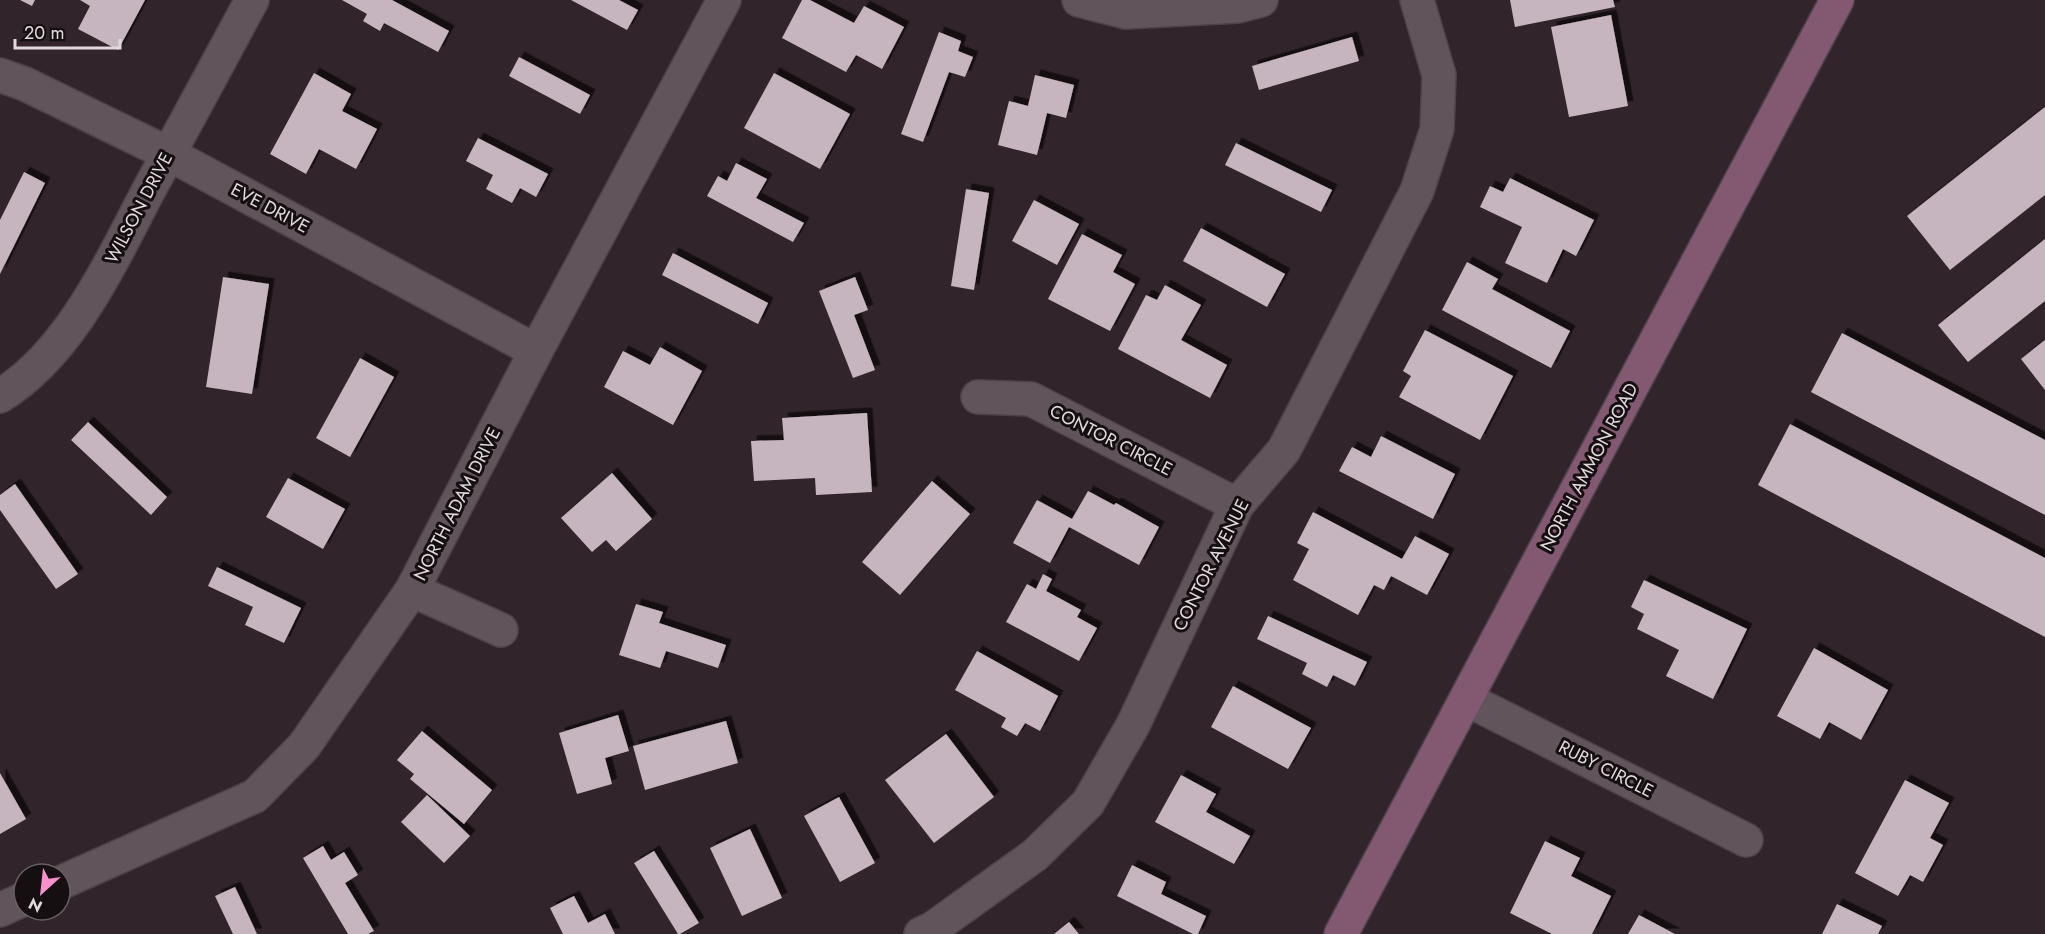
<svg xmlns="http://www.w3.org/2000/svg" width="2045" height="934" font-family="Jost,sans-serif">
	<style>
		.building { fill: #c6b5be; filter: url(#shadow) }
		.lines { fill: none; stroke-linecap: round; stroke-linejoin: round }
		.minor-casing { stroke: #4d4248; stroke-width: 36 }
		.secondary-casing { stroke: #4d4248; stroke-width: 36 }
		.minor { stroke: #62545b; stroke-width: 33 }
		.secondary { stroke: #835871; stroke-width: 33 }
		.labels { text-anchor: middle; stroke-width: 6; stroke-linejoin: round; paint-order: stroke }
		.street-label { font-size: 18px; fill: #e2d9dd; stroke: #150f12 }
	</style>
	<defs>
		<filter id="shadow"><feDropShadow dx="5.5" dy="-5.5" stdDeviation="0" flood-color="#0009"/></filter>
	</defs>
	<rect width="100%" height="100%" fill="#31242b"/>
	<g class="building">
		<polygon points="20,0 35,0 32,6"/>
		<polygon points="80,0 145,0 118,50 78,29 90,6"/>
		<polygon points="342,0 392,0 449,31 438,52 384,23 380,31 363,21 367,14"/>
		<polygon points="571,0 619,0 638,10 627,30"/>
		<polygon points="802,0 810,0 854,23 864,6 904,27 882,69 856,55 846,72 782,38"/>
		<polygon points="1510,0 1613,0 1615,7 1515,27"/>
		<polygon points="1611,15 1628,106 1569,117 1551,27"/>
		<polygon points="939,32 961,41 958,51 973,57 965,77 949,72 923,142 901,134"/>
		<polygon points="1352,37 1359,61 1259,90 1252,66"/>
		<polygon points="519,57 590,95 580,114 509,76"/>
		<polygon points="314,73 351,94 342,111 377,129 356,169 319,149 306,174 270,154"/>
		<polygon points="774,73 850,114 820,169 744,128"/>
		<polygon points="1035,75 1074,85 1066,118 1047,113 1037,155 998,145 1009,101 1028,106"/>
		<polygon points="2045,107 2045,195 1950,270 1907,216"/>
		<polygon points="478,138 548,174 536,197 520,188 512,203 486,189 493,175 466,161"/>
		<polygon points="1236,143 1332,190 1321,212 1225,165"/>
		<polygon points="736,163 767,179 756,198 804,223 793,242 707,196 718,176 727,181"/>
		<polygon points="24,172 45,183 0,274 0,220"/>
		<polygon points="1510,178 1594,220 1576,256 1563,249 1547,283 1505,263 1522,227 1480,207 1490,186 1503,192"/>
		<polygon points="966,189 989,193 974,290 951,286"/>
		<polygon points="1034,200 1079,224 1057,265 1012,241"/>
		<polygon points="1201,228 1285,274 1267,307 1183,261"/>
		<polygon points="1082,234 1122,255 1113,272 1135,284 1110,331 1048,299"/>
		<polygon points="2045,239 2045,301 1968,362 1938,325"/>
		<polygon points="673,253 768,303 758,324 662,275"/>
		<polygon points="1467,262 1498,279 1492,289 1570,331 1551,368 1442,310"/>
		<polygon points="223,277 269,284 252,394 206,387"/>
		<polygon points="855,277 868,310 854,315 875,370 853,378 819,291"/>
		<polygon points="1165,285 1201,305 1181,340 1227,365 1210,398 1118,349 1146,295 1157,300"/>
		<polygon points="1425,330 1513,376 1480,440 1399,397 1411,376 1403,371"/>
		<polygon points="1842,333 2045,440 2045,515 1811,392"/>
		<polygon points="2045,340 2045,390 2021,359"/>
		<polygon points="660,347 702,371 673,425 604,387 623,351 650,365"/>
		<polygon points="360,358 394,377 350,457 316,438"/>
		<polygon points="867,413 872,492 816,495 815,478 754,481 751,441 784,440 782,418"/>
		<polygon points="88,422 167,497 151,515 71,440"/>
		<polygon points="1790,424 2045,558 2045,637 1758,485"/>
		<polygon points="1381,436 1455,474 1433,519 1339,471 1352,447 1371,457"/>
		<polygon points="612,473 652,519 616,551 606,540 592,552 561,518"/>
		<polygon points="288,478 345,509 323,549 266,517"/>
		<polygon points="932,481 970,514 900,595 862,562"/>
		<polygon points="15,484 78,574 56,589 0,510 0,495"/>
		<polygon points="1088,491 1114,505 1116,503 1159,527 1139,565 1069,527 1050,563 1013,543 1037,500 1072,519"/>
		<polygon points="1313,512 1402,559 1415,536 1449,554 1427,595 1391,576 1384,590 1374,585 1358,615 1293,580 1309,549 1297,543"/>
		<polygon points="217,567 301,608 284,643 245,625 253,607 208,586"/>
		<polygon points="1043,574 1052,579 1046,591 1081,610 1077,617 1097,628 1079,661 1006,622 1027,584 1036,589"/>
		<polygon points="1644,580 1747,629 1713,699 1666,676 1679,650 1637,629 1644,614 1631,607"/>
		<polygon points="636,604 663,612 659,623 726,645 718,668 666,651 660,668 619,655"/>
		<polygon points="1268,616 1367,662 1355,686 1333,675 1327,687 1302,674 1307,663 1257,639"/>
		<polygon points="1814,648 1888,690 1861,740 1829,722 1820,739 1777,716"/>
		<polygon points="977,651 1058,696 1040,731 1025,723 1017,736 1001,727 1006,718 955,690"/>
		<polygon points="1233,686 1311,728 1288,769 1211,727"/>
		<polygon points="618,715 629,751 605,758 612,784 577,794 559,733"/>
		<polygon points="726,721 738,763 645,790 633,746"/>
		<polygon points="422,731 492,790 464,824 410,779 414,774 397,760"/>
		<polygon points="946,734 994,797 934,843 885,780"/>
		<polygon points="0,773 26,819 0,834"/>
		<polygon points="1181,775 1216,794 1206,812 1250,836 1234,864 1155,822"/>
		<polygon points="1905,780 1949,803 1930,838 1943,845 1923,882 1910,875 1898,896 1855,873"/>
		<polygon points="427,795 470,836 444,863 401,822"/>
		<polygon points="839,797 875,863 840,882 804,816"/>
		<polygon points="750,829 782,898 742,916 710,848"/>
		<polygon points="1545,841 1580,858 1571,876 1611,896 1592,934 1552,934 1510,913"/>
		<polygon points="323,846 331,860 344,852 358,875 345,883 374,931 368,934 348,934 303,858"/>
		<polygon points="654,851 699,923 680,934 678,934 634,863"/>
		<polygon points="1132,865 1166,882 1161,894 1206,916 1198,934 1193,934 1117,896"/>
		<polygon points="235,887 257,934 233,934 215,896"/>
		<polygon points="574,896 588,923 605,914 615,934 563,934 550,908"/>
		<polygon points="1837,904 1882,926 1878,934 1822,934"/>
		<polygon points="1639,915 1675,934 1628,934"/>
		<polygon points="1069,922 1079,934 1054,934"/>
	</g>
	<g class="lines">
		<g class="minor-casing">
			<g id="minor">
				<polyline points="1079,0 1126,12 1238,6 1261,0"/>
				<polyline points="0,75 25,84 169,154 536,351"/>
				<path d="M0,396C73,351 113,257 152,184C186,123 219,61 252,0"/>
				<polyline points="978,397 1031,399 1237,505"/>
				<polyline points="412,590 501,630"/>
				<polyline points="1466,699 1746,840"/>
				<polyline points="60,883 255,796 304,746 412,590 536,351 724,0"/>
				<polyline points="0,910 24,899"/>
				<polyline points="921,934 932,929 1035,855 1088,803 1133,725 1237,505 1284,450 1417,191 1437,129 1439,75 1417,0"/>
			</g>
		</g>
		<g class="secondary-casing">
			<polyline id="secondary" points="1341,934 1837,0"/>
		</g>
		<use href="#minor" class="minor"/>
		<use href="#secondary" class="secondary"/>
	</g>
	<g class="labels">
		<g class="street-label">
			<text transform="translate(139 208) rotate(-62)" y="6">WILSON DRIVE</text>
			<text transform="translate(270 208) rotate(28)" y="6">EVE DRIVE</text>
			<text transform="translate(1111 440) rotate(27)" y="6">CONTOR CIRCLE</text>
			<text transform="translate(1589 467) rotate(-62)" y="6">NORTH AMMON ROAD</text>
			<text transform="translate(457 504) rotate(-63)" y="6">NORTH ADAM DRIVE</text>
			<text transform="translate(1211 565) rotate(-63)" y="6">CONTOR AVENUE</text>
			<text transform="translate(1606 769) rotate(27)" y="6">RUBY CIRCLE</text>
		</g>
	</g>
	<g transform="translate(42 892) rotate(207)"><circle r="28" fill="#150f12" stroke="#676063" stroke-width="1.5"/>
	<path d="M0-4.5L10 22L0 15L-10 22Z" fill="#f890cb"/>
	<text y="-9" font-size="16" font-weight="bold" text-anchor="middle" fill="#e2d9dd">N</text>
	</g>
	<path d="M15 39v9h105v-9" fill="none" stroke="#e2d9dd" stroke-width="3"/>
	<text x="24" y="39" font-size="18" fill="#e2d9dd" stroke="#150f12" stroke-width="4.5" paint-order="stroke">20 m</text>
</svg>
